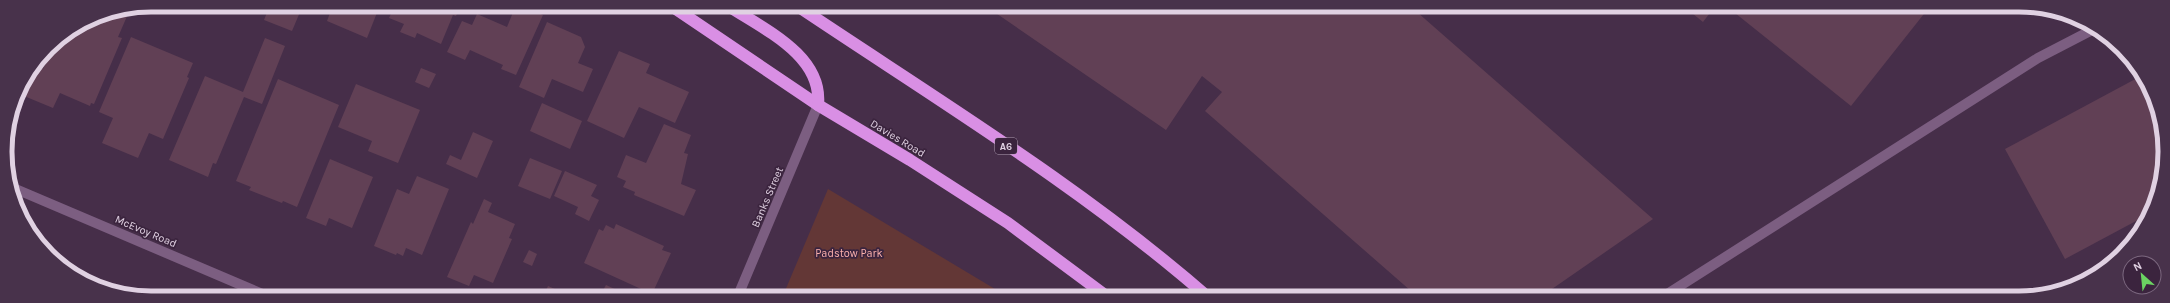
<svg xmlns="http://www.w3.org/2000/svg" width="2170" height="303" font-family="Karla,sans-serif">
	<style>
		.green { fill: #633736 }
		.building { fill: #614055 }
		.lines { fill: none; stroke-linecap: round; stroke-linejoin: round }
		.lane { stroke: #7c5e81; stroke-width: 10 }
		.street { stroke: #7c5e81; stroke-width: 10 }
		.highway { stroke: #d98fe4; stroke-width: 12 }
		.labels { text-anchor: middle; stroke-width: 3.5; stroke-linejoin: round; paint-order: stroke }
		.shield { fill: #3b243e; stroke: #ae9db1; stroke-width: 1 }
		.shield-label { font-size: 10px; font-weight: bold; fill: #e0d1e2 }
		.street-label { font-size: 11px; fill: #e0d1e2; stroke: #3b243e }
		.park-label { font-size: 11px; fill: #fbb0ac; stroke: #3b243e }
		.rim { fill: none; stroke: #e0d1e2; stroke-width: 5 }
	</style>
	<rect width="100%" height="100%" fill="#462e49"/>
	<polygon class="green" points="828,189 1010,298 782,298"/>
	<g class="building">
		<polygon points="270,5 282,11 285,5 303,5 292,31 264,20"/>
		<polygon points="333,5 380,5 367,38 327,21"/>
		<polygon points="395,5 461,5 456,16 453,15 441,44 417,33 415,38 400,32 404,24 389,18"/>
		<polygon points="516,5 543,15 516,75 501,69 503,65 470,50 465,60 447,52 462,21 472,25 477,14 507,27"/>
		<polygon points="984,5 1409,5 1653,219 1539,298 1419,298 1205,111 1222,92 1202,76 1166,130"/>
		<polygon points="1682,5 1716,5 1703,22"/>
		<polygon points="1725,5 1931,5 1851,106"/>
		<polygon points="121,11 128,14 118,37 122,38 94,104 91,103 90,106 60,93 53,108 24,96 37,66 43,69 53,44 96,16"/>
		<polygon points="547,22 581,37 585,47 578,63 593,69 583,92 552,79 544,98 519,87"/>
		<polygon points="131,37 193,63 187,77 189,78 163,139 149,133 138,158 102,143 113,118 99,112"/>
		<polygon points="265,38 285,46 262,104 244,97 216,164 213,163 208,177 169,160 205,76 243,92"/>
		<polygon points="619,51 650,64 646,73 689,92 675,123 639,107 624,138 587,121"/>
		<polygon points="421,68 436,74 429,88 415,82"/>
		<polygon points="2141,76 2157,105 2165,161 2151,213 2065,259 2005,149"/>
		<polygon points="278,79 339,105 297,207 283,201 282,203 249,190 251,187 236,181"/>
		<polygon points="356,84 420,110 398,163 368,151 372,141 338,127"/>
		<polygon points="542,103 582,121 570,149 530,131"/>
		<polygon points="664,124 691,135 684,153 688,154 681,184 696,190 684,216 634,195 635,192 623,187 626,181 617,177 626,155 646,163"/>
		<polygon points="473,132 493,141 477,178 446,164 450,155 461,160"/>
		<polygon points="530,158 562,171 550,199 518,186"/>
		<polygon points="330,159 373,177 352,228 329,218 326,226 306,218"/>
		<polygon points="565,171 597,185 591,196 599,200 589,221 575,214 578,207 554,196"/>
		<polygon points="417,176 449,189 422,255 406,248 403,256 397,253 396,255 374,246 397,189 409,194"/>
		<polygon points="484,199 492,203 488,212 515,224 509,238 512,239 493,283 474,275 469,286 447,277 471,222 473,224"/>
		<polygon points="616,224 664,246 662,250 671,253 652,294 584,263 599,229 603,231 606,225 614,229"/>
		<polygon points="529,250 537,254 532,266 523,262"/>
		<polygon points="606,285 617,290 614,298 602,292"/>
		<polygon points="548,286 576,298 520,298 523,289 543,297"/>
		<polygon points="1767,294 1769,298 1760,298"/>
	</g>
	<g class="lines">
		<polyline class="lane" points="1661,298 2038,58 2094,29"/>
		<g class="street">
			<polyline points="11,187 272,298"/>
			<polyline points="737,298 818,105"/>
		</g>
		<g class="highway">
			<polyline points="670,5 818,105 910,160 1008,223 1109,298"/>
			<path d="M727,5C763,29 823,55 818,105"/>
			<path d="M796,5C936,99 1082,187 1209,298"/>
		</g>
	</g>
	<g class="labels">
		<rect class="shield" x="995" y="138" width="22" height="16" rx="3"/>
		<g class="shield-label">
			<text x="1006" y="150">A6</text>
		</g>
		<g class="street-label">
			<text transform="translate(898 138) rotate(31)" y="4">Davies Road</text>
			<text transform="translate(767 197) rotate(-67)" y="4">Banks Street</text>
			<text transform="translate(146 231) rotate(23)" y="4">McEvoy Road</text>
		</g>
		<g class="park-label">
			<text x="849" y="257">Padstow Park</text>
		</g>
	</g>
	<path d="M0 0H2170V303H0ZM151 12H2019A139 139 0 0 1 2158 151V152A139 139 0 0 1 2019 291H151A139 139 0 0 1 12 152V151A139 139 0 0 1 151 12Z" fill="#48324b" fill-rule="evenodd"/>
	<path class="rim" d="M151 12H2019A139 139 0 0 1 2158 151V152A139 139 0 0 1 2019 291H151A139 139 0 0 1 12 152V151A139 139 0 0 1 151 12Z"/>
	<g transform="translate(2142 275) rotate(333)"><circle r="19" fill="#3b243e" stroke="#7d6980"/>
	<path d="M0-3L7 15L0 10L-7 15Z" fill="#6bd362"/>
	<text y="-6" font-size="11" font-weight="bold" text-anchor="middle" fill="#e0d1e2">N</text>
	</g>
</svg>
